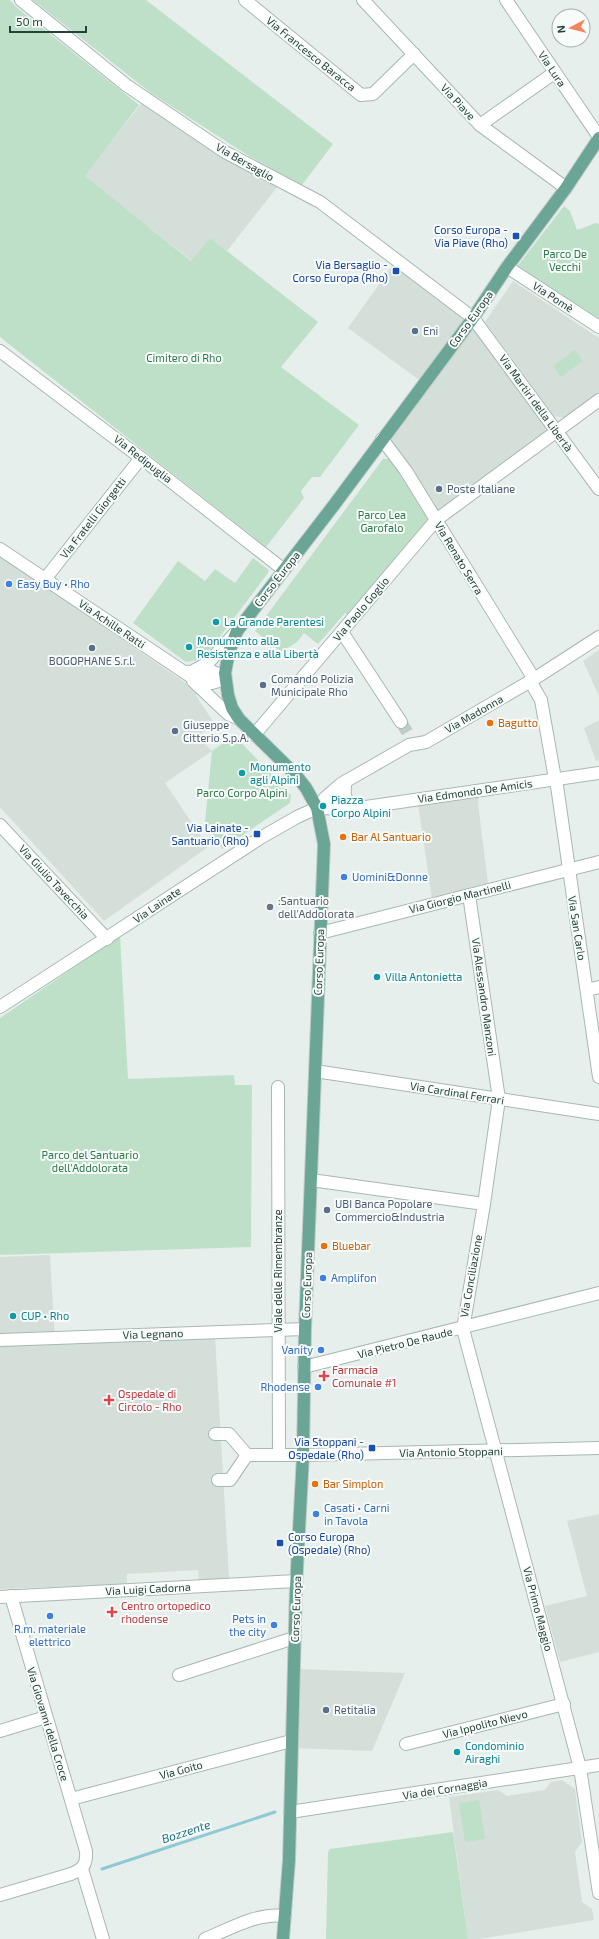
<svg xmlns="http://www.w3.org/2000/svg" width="599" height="1939" font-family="'Exo 2',sans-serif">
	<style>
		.built { fill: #d4dfda }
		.green { fill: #bfe0c8 }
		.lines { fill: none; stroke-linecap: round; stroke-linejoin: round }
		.stream { stroke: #8ec9d4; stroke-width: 3 }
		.minor-tunnel { stroke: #bfccc8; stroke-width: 12; stroke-dasharray: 12 6; stroke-linecap: butt }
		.minor-casing { stroke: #a8b8b2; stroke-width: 14 }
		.major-casing { stroke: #c2cac8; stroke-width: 14 }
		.minor { stroke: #fff; stroke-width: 12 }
		.major { stroke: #6aa596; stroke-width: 12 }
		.transit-dot { fill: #1a4fb4; stroke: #f7fbf9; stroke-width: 1.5 }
		.service-dot { fill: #5c6f8a; stroke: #f7fbf9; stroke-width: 1.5 }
		.shop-dot { fill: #3f7fe0; stroke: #f7fbf9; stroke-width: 1.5 }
		.culture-dot { fill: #0f9aa8; stroke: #f7fbf9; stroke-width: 1.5 }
		.food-dot { fill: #e8710a; stroke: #f7fbf9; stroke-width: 1.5 }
		.worship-dot { fill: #6b7280; stroke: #f7fbf9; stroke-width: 1.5 }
		.health-dot { fill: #e0444e; stroke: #f7fbf9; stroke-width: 1.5 }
		.labels { text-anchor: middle; stroke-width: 4; stroke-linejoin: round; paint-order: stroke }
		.street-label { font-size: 11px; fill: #24423a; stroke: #f7fbf9 }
		.transit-label { font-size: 11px; fill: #164399; stroke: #f7fbf9; text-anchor: end }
		.park-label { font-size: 11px; fill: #2d7a4b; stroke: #f7fbf9 }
		.service-label { font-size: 11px; fill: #4e5e75; stroke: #f7fbf9; text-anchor: start }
		.shop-label { font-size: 11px; fill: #366cbe; stroke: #f7fbf9; text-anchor: start }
		.culture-label { font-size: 11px; fill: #0d838f; stroke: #f7fbf9; text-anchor: start }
		.food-label { font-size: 11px; fill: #c56008; stroke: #f7fbf9; text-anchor: start }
		.worship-label { font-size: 11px; fill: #5b616d; stroke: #f7fbf9; text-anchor: start }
		.health-label { font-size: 11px; fill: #be3a42; stroke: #f7fbf9; text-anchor: start }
		.water-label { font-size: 12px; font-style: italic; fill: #1c6f80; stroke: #f7fbf9 }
	</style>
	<rect width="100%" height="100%" fill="#e6efeb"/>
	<g class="built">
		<polygon points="144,100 278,186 227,251 210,238 192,261 84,176"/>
		<polygon points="395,262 469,318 422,382 348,328"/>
		<polygon points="513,281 599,338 599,392 564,418 554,416 485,322"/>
		<polygon points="473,321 555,430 436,518 385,439"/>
		<polygon points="0,556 196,690 196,696 215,724 197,736 212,751 165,783 208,847 104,921 0,807"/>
		<polygon points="599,650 599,696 583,661"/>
		<polygon points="599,720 599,760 596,761 584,728"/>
		<polygon points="479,795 478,803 488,883 432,899 418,804"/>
		<polygon points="50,1255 55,1342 215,1336 229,1578 199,1580 198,1570 127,1574 127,1584 0,1589 0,1257"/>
		<polygon points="599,1514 599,1652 560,1662 545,1606 587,1596 567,1521"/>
		<polygon points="296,1669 405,1673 372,1751 293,1748"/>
		<polygon points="562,1780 575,1789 582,1842 575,1852 582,1902 592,1909 594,1920 479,1939 468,1939 449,1797 498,1790 507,1796 545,1790 551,1782"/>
	</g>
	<g class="green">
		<polygon points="0,0 10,0 16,7 139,105 85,176 191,261 210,238 318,322 281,367 359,425 320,477 312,477 301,491 304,498 266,547 0,337"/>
		<polygon points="33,0 146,0 333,144 302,185 249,156 151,93"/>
		<polygon points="564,206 570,211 577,230 596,223 599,224 599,321 516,268"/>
		<polygon points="575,350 583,361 561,377 553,366"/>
		<polygon points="383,459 390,459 429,521 350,617 345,613 318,644 304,633 297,642 281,652 255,631"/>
		<polygon points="253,558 269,570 268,573 203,659 186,662 133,623 178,561 205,581 215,569 235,583"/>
		<polygon points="234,735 291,795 290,803 222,849 205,822 212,751"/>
		<polygon points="120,936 128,1079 234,1075 235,1085 252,1085 251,1247 0,1255 0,1018"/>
		<polygon points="479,1800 485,1839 465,1842 459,1803"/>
		<polygon points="453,1832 468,1939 326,1939 328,1852 330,1849"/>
	</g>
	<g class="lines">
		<polyline class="stream" points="102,1869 275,1812"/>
		<polyline class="minor-tunnel" points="401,722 409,735"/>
		<g class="minor-casing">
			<g id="minor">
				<polyline points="21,0 126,85 225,152 320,202 473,318 599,489"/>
				<polyline points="245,0 361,95 373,94 414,54"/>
				<polyline points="363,0 480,125 566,188"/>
				<polyline points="506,0 599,137"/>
				<polyline points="480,125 554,73"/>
				<polyline points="507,267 599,327"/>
				<polyline points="0,351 141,458 284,570"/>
				<polyline points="382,439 406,471 534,679"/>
				<path d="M0,549L196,680C206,685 216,684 225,677L211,671L184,672"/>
				<polyline points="45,579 141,458"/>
				<polyline points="342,632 401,722"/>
				<polyline points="195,670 208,663 237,631"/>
				<polyline points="193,681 228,714 239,719"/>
				<polyline points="530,681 541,700 555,779"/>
				<polyline points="254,735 436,520 599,400"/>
				<polyline points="556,779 599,1077"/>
				<path d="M346,781C343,793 345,800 352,809"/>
				<polyline points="317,808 325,798 341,784 409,745 426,742 534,679 599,637"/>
				<polyline points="0,825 107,939"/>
				<polyline points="469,895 499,1099 484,1204 463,1329 580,1768 599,1893"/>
				<polyline points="320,933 599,862"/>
				<polyline points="587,990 599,987"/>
				<polyline points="0,1007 262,837 297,817 317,808 352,809 599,773"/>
				<polyline points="315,1071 599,1114"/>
				<polyline points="278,1087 279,1455"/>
				<polyline points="311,1180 484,1204"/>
				<polyline points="0,1340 305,1329"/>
				<polyline points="304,1367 599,1293"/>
				<polyline points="215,1434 229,1434 247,1455 303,1455 599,1448"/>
				<polyline points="218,1480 230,1480 247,1455"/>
				<polyline points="0,1597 296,1581"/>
				<polyline points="179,1675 294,1638"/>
				<polyline points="0,1731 46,1717"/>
				<polyline points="406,1744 564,1704"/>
				<polyline points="71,1799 291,1741"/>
				<polyline points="290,1812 599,1765"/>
				<polyline points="82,1869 103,1939"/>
				<path d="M0,1895L71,1874C83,1869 87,1865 86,1851L11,1596"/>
				<path d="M205,1939C230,1929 258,1912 285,1916"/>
			</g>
		</g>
		<g class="major-casing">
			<polyline id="major" points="283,1939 289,1860 296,1587 303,1455 305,1329 324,844 317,808 306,788 295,774 239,719 232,708 228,695 225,673 229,652 237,631 334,505 473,318 507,267 566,188 599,138"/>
		</g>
		<use href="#minor" class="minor"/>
		<use href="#major" class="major"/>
	</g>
	<g class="transit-dot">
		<rect x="512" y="232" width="8" height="8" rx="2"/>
		<rect x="392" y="267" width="8" height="8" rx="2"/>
		<rect x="253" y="830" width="8" height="8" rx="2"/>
		<rect x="368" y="1444" width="8" height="8" rx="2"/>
		<rect x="276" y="1539" width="8" height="8" rx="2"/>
	</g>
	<g class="service-dot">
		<circle cx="415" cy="331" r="4"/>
		<circle cx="439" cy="489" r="4"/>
		<circle cx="92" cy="648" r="4"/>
		<circle cx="263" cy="685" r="4"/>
		<circle cx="175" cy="731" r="4"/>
		<circle cx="327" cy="1210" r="4"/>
		<circle cx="326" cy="1710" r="4"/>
	</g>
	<g class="shop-dot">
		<circle cx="9" cy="584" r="4"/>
		<circle cx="344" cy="877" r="4"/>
		<circle cx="323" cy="1278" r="4"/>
		<circle cx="321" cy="1350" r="4"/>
		<circle cx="318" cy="1387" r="4"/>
		<circle cx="316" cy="1514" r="4"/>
		<circle cx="50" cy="1616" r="4"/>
		<circle cx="274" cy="1625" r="4"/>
	</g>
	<g class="culture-dot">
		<circle cx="216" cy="622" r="4"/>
		<circle cx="189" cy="647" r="4"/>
		<circle cx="242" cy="773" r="4"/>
		<circle cx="323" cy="806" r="4"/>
		<circle cx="377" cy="977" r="4"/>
		<circle cx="13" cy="1316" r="4"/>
		<circle cx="457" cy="1752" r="4"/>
	</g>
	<g class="food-dot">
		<circle cx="490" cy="723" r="4"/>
		<circle cx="343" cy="837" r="4"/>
		<circle cx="324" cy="1246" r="4"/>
		<circle cx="315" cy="1484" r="4"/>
	</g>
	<circle class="worship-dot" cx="270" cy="907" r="4"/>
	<g class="health-dot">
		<path d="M322 1370h4v4h4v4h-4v4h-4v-4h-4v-4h4z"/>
		<path d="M107 1394h4v4h4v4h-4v4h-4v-4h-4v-4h4z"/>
		<path d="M110 1606h4v4h4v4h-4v4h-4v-4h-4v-4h4z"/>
	</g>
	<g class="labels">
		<g class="street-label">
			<text transform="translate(311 54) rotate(39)" y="4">Via Francesco Baracca</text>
			<text transform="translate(552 69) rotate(56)" y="4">Via Lura</text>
			<text transform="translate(458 102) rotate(47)" y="4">Via Piave</text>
			<text transform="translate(245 162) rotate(30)" y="4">Via Bersaglio</text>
			<text transform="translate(553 297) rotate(33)" y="4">Via Pomè</text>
			<text transform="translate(471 319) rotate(-54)" y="4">Corso Europa</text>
			<text transform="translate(536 403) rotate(54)" y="4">Via Martiri della Libertà</text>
			<text transform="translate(143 459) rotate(38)" y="4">Via Redipuglia</text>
			<text transform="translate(93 518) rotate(-52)" y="4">Via Fratelli Giorgetti</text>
			<text transform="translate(459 558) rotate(59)" y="4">Via Renato Serra</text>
			<text transform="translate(277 579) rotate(-52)" y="4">Corso Europa</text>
			<text transform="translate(361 609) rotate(-50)" y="4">Via Paolo Goglio</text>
			<text transform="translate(112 624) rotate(34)" y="4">Via Achille Ratti</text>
			<text transform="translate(474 714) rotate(-30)" y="4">Via Madonna</text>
			<text transform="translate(475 791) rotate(-8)" y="4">Via Edmondo De Amicis</text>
			<text transform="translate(54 882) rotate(47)" y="4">Via Giulio Tavecchia</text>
			<text transform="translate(460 897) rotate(-14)" y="4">Via Giorgio Martinelli</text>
			<text transform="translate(157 905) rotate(-34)" y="4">Via Lainate</text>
			<text transform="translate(577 928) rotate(81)" y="4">Via San Carlo</text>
			<text transform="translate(319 962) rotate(-88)" y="4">Corso Europa</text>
			<text transform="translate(484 997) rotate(82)" y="4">Via Alessandro Manzoni</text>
			<text transform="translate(457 1093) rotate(9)" y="4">Via Cardinal Ferrari</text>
			<text transform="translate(278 1271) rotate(-90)" y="4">Viale delle Rimembranze</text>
			<text transform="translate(471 1276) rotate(-80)" y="4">Via Conciliazione</text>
			<text transform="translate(307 1285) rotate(-88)" y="4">Corso Europa</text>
			<text transform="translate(153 1334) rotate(-2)" y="4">Via Legnano</text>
			<text transform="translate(405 1343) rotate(-14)" y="4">Via Pietro De Raude</text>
			<text transform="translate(451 1452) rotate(-1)" y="4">Via Antonio Stoppani</text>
			<text transform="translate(148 1589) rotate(-3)" y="4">Via Luigi Cadorna</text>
			<text transform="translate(296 1609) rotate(-88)" y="4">Corso Europa</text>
			<text transform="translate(538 1609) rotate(75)" y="4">Via Primo Maggio</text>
			<text transform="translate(48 1724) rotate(73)" y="4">Via Giovanni della Croce</text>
			<text transform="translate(485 1724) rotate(-14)" y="4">Via Ippolito Nievo</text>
			<text transform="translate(181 1770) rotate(-15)" y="4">Via Goito</text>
			<text transform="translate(445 1789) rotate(-9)" y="4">Via dei Cornaggia</text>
		</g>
		<g class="transit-label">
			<text x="508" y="234">Corso Europa -<tspan x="508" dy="13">Via Piave (Rho)</tspan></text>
			<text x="388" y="269">Via Bersaglio -<tspan x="388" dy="13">Corso Europa (Rho)</tspan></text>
			<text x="249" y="832">Via Lainate -<tspan x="249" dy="13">Santuario (Rho)</tspan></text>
			<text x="364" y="1446">Via Stoppani -<tspan x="364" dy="13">Ospedale (Rho)</tspan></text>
			<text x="288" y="1541" text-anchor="start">Corso Europa<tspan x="288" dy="13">(Ospedale) (Rho)</tspan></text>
		</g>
		<g class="park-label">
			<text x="565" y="258">Parco De<tspan x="565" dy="13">Vecchi</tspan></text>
			<text x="184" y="362">Cimitero di Rho</text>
			<text x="382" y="519">Parco Lea<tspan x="382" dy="13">Garofalo</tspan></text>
			<text x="242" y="797">Parco Corpo Alpini</text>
			<text x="90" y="1159">Parco del Santuario<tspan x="90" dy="13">dell'Addolorata</tspan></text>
		</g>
		<g class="service-label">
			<text x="423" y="335">Eni</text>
			<text x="447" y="493">Poste Italiane</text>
			<text x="92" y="665" text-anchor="middle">BOGOPHANE S.r.l.</text>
			<text x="271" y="683">Comando Polizia<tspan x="271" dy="13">Municipale Rho</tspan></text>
			<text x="183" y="729">Giuseppe<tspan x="183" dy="13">Citterio S.p.A.</tspan></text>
			<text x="335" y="1208">UBI Banca Popolare<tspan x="335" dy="13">Commercio&amp;Industria</tspan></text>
			<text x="334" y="1714">Retitalia</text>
		</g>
		<g class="shop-label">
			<text x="17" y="588">Easy Buy • Rho</text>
			<text x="352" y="881">Uomini&amp;Donne</text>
			<text x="331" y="1282">Amplifon</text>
			<text x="313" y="1354" text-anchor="end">Vanity</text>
			<text x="310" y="1391" text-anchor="end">Rhodense</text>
			<text x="324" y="1512">Casati • Carni<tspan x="324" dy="13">in Tavola</tspan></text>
			<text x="266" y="1623" text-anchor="end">Pets in<tspan x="266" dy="13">the city</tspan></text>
			<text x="50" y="1633" text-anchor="middle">R.m. materiale<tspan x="50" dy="13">elettrico</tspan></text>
		</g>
		<g class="culture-label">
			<text x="224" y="626">La Grande Parentesi</text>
			<text x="197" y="645">Monumento alla<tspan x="197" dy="13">Resistenza e alla Libertà</tspan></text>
			<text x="250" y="771">Monumento<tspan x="250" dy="13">agli Alpini</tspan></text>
			<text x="331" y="804">Piazza<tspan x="331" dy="13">Corpo Alpini</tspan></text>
			<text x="385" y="981">Villa Antonietta</text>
			<text x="21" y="1320">CUP • Rho</text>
			<text x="465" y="1750">Condominio<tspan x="465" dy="13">Airaghi</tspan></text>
		</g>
		<g class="food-label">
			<text x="498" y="727">Bagutto</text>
			<text x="351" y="841">Bar Al Santuario</text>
			<text x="332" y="1250">Bluebar</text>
			<text x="323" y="1488">Bar Simplon</text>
		</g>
		<g class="worship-label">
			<text x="278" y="905">:Santuario<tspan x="278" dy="13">dell'Addolorata</tspan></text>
		</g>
		<g class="health-label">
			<text x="332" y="1374">Farmacia<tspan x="332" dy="13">Comunale #1</tspan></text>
			<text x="118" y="1398">Ospedale di<tspan x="118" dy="13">Circolo - Rho</tspan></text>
			<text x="121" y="1610">Centro ortopedico<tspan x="121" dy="13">rhodense</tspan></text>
		</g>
		<g class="water-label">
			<text transform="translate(186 1832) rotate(-18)" y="4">Bozzente</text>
		</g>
	</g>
	<g transform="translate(571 28) rotate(263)"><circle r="19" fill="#f7fbf9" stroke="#a3b1ad"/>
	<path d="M0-3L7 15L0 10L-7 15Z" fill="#f4845f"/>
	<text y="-6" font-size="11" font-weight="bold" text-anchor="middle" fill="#24423a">N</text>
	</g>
	<path d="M10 26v6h76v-6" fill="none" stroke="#24423a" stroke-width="2"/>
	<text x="16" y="26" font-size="12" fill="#24423a" stroke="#f7fbf9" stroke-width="3" paint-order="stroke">50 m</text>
</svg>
